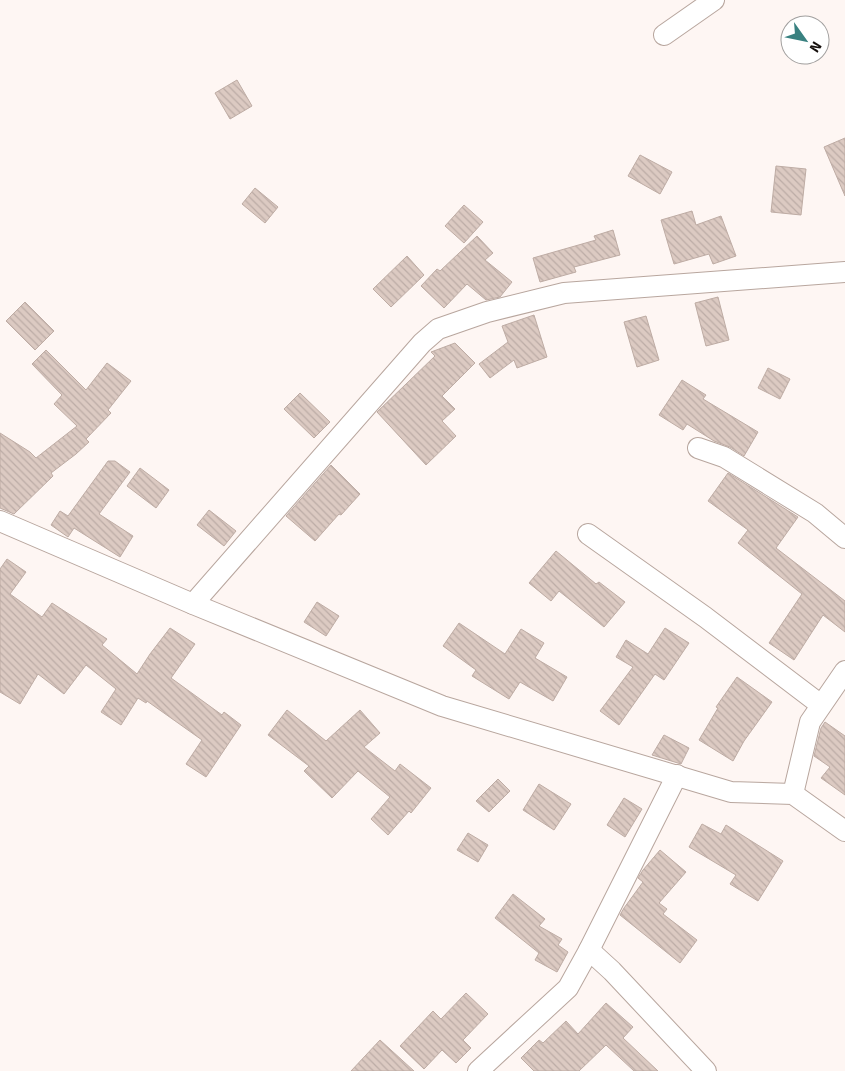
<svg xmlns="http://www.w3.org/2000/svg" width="845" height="1071" font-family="Signika,sans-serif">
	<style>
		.building { fill: url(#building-back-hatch); stroke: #beaca4 }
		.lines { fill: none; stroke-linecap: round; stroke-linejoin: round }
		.street-casing { stroke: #b8a69e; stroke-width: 22 }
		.street { stroke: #fff; stroke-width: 20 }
	</style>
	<defs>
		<pattern id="building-back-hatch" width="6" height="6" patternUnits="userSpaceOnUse" patternTransform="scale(1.25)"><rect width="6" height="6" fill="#dccac2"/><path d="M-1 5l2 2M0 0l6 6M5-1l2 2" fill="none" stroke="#bcaca6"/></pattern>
	</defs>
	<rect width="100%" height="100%" fill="#fef6f3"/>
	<g class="building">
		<polygon points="237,80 252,106 230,119 215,93"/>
		<polygon points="845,138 845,196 824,147"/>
		<polygon points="640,155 672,172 660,194 628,176"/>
		<polygon points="776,166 806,169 801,215 771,212"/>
		<polygon points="255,188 278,207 265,223 242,204"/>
		<polygon points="464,205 483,222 464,243 445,226"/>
		<polygon points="692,211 696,225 721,216 736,256 713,264 709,254 674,264 661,220"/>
		<polygon points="613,230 620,255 574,267 576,272 540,282 533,258 596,240 594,236"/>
		<polygon points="477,236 493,253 485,260 512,282 500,297 486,300 467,284 444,308 421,286 437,269 440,271"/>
		<polygon points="407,256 424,275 391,307 373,289"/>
		<polygon points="718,297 729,340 706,346 695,303"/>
		<polygon points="25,302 54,331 35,350 6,321"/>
		<polygon points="534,315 547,357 517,368 514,360 490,378 479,364 508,342 502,326"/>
		<polygon points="646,316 659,360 637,367 624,322"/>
		<polygon points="455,343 475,363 442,396 455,409 442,421 456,436 426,465 377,412 435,356 431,352"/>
		<polygon points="46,350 86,390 107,363 131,381 108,410 111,413 86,439 89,442 76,454 51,473 53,476 14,514 0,508 0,433 30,452 36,458 77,426 54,404 62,395 32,364"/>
		<polygon points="768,368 790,379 780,399 758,388"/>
		<polygon points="682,380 706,395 703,399 758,432 744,456 730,447 714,441 687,424 683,430 659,415"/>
		<polygon points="300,393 330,422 314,438 284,409"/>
		<polygon points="108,461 115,461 130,472 99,514 133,536 120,557 74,528 68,537 51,525 60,511 68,516"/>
		<polygon points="331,465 360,494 341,515 339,514 315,541 286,516"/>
		<polygon points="140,468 169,490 156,508 127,486"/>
		<polygon points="728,473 798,517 776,548 845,601 845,632 823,615 794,660 769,643 802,594 738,543 748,530 708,501"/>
		<polygon points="209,510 236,531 224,546 197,525"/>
		<polygon points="556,551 596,584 599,582 625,602 604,627 559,591 551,601 529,583"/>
		<polygon points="7,559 26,572 10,594 42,617 52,603 107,639 102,645 137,674 150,654 170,628 195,644 171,678 222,715 224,712 241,725 206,777 186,764 202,740 147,701 146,703 138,698 121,725 101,712 116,689 86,665 64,694 38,674 20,704 0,692 0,569"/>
		<polygon points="317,602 339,616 326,636 304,622"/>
		<polygon points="459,623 505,654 521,629 544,643 535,658 567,677 553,701 520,682 509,699 472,676 476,670 443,646"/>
		<polygon points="665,628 689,643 664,680 655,674 619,725 600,711 633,667 616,657 626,640 648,654"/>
		<polygon points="737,677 772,702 744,741 733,761 699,740 718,708 716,707"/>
		<polygon points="287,710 326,741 360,710 380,733 364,747 395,771 400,764 431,788 411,813 409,811 388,835 371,819 390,797 358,771 332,798 304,771 309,766 268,735"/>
		<polygon points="825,722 845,736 845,795 821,778 830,767 814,756 821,728"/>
		<polygon points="664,735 689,748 681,764 652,755"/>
		<polygon points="498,779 510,791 489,812 476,801"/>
		<polygon points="539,784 571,804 554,830 523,810"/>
		<polygon points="624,798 642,809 625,837 607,825"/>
		<polygon points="702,824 721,834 726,825 783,861 758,901 730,884 736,875 689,847"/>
		<polygon points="468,833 488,845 478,862 457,850"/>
		<polygon points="660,850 686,872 659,903 667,909 663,914 697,940 680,963 620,915 624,908 643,882 638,878 643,870"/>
		<polygon points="513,894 545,919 539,926 562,939 558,945 568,952 557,972 535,960 539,953 495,918"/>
		<polygon points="466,993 488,1014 463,1040 471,1048 456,1063 442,1050 424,1069 400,1046 433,1011 441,1019"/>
		<polygon points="606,1003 633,1027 623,1038 658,1071 634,1071 606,1045 579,1071 534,1071 521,1058 539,1040 543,1043 566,1021 578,1034"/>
		<polygon points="380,1040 414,1071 351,1071"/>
	</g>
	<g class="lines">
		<g class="street-casing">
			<g id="street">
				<polyline points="664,35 714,0"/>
				<polyline points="698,448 724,457 815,513 845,538"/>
				<polyline points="0,521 193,604 442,706 731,792 793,794 845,831"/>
				<polyline points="588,534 705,617 821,705"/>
				<polyline points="193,604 422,343 438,329 487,312 564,293 845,272"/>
				<polyline points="793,794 810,722 845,671"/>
				<polyline points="589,950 612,971 706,1071"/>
				<polyline points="478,1071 568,988 589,950 677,775"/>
			</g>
		</g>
		<use href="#street" class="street"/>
	</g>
	<g transform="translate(805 40) rotate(123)"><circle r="24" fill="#ffffff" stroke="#a19f9e"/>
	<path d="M0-4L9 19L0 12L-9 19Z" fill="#398180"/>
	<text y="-8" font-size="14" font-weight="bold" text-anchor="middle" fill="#150f0c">N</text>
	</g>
</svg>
